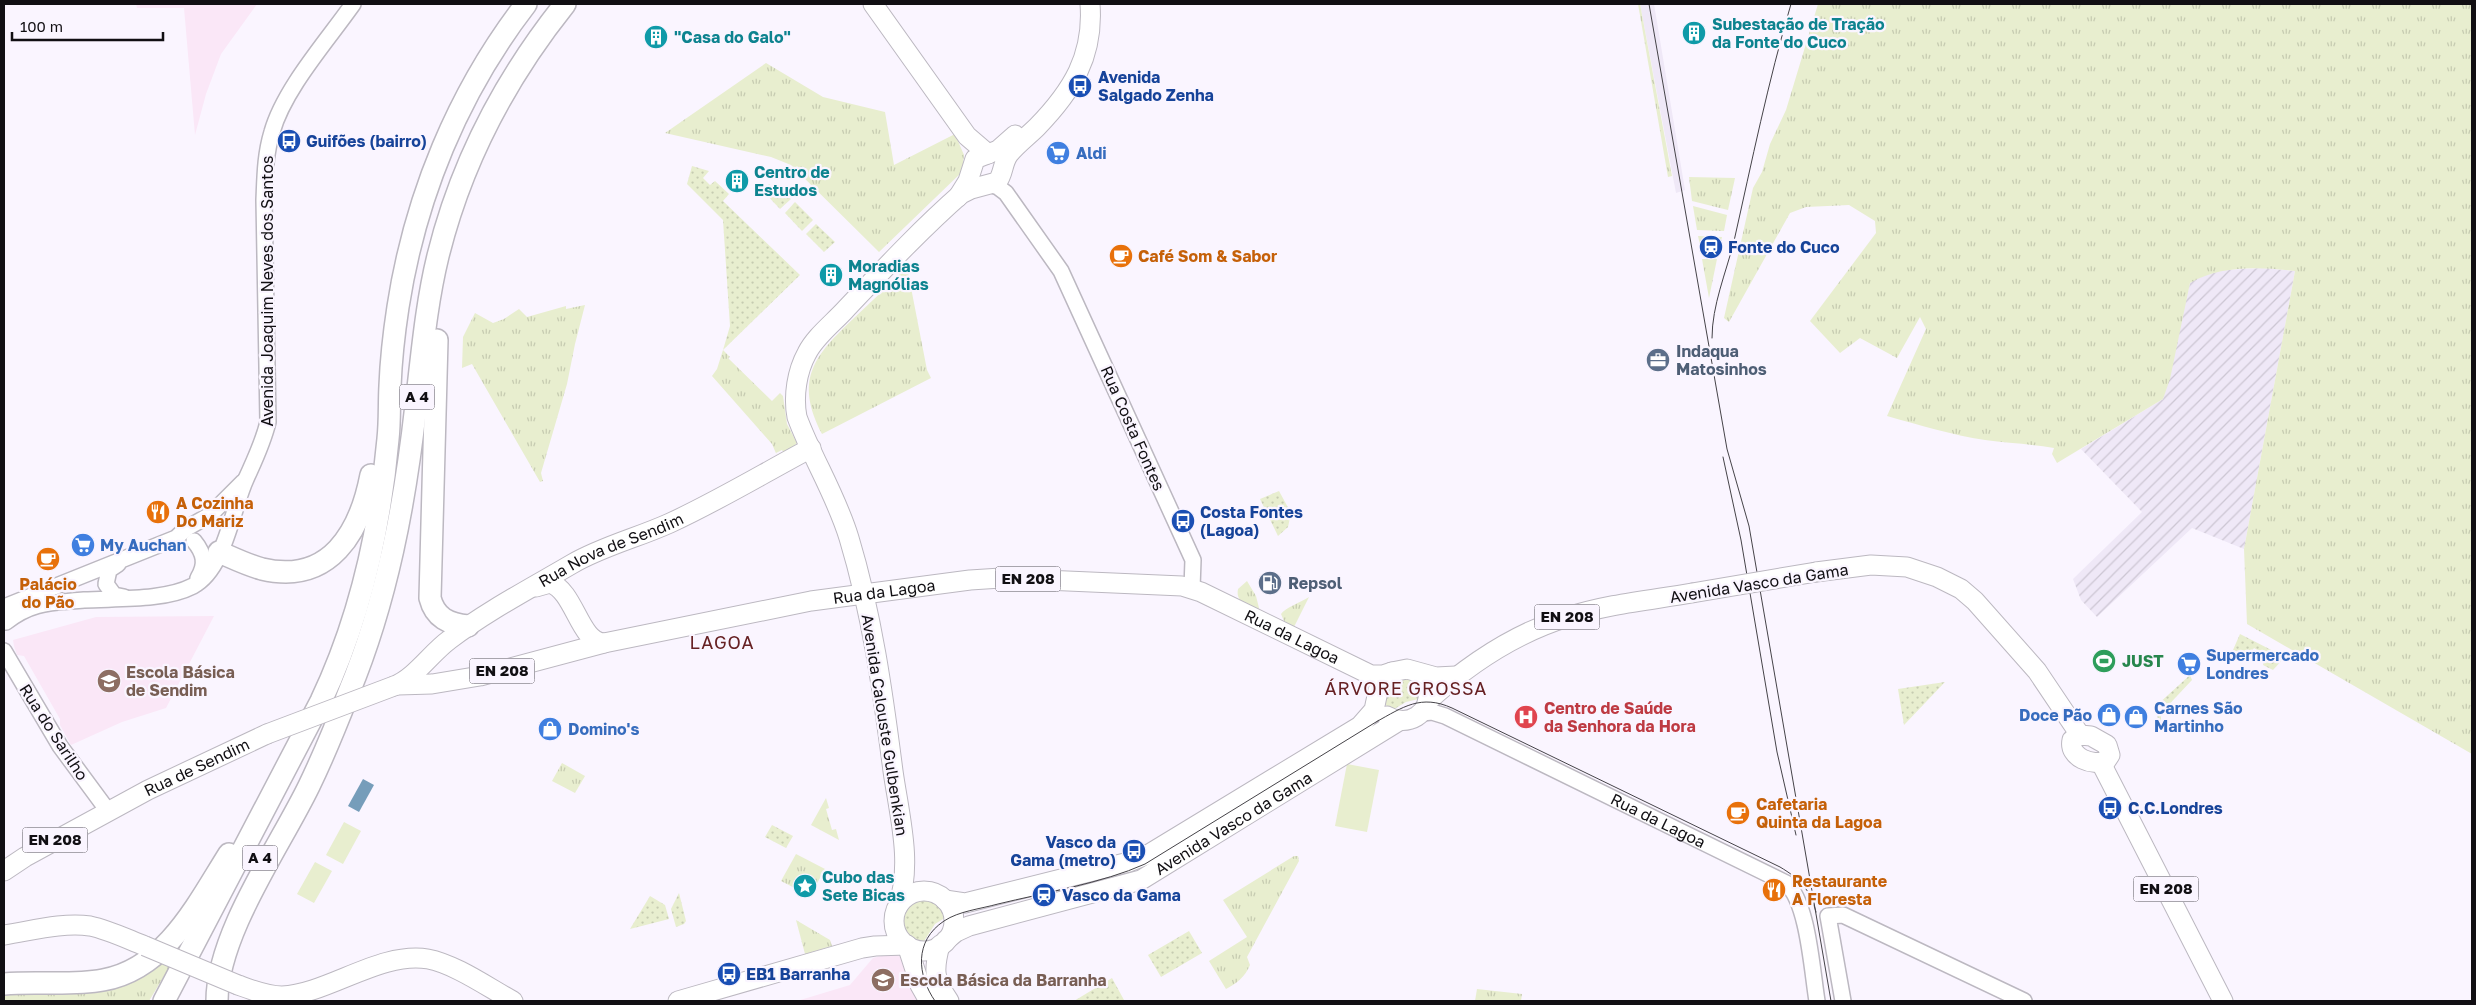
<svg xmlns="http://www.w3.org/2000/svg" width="2476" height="1005" font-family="'Golos Text',sans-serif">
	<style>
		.industrial { fill: url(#industrial-furrows) }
		.education { fill: #fae7f7 }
		.built { fill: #efe8f7 }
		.grass { fill: url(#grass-tufts) }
		.garden { fill: url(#garden-dots) }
		.pitch { fill: #e8eecf }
		.water { fill: #769dba }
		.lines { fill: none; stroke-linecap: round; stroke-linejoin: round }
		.minor-casing { stroke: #bcb8c1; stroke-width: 18 }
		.major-casing { stroke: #bcb8c1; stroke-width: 21 }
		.highway-casing { stroke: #bcb8c1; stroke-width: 24 }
		.minor { stroke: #fff; stroke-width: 15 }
		.major { stroke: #fff; stroke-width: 19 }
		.highway { stroke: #fff; stroke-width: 21 }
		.tram { stroke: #454348; stroke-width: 1 }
		.major-bridge-casing { stroke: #bcb8c1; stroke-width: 21; stroke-linecap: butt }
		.major-bridge { stroke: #fff; stroke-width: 19 }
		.labels { text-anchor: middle; stroke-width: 4.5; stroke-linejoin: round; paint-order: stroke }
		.shield { fill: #faf5ff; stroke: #57545a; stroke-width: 1 }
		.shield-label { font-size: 15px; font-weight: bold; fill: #110f13 }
		.culture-label { font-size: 16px; font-weight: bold; fill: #0d838f; stroke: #faf5ff; text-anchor: start }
		.transit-label { font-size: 16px; font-weight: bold; fill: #164399; stroke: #faf5ff; text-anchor: start }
		.shop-label { font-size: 16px; font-weight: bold; fill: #366cbe; stroke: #faf5ff; text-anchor: start }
		.food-label { font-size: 16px; font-weight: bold; fill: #c56008; stroke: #faf5ff; text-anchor: start }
		.street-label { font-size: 16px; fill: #110f13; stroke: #faf5ff }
		.service-label { font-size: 16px; font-weight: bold; fill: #4e5e75; stroke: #faf5ff; text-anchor: start }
		.leisure-label { font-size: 16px; font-weight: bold; fill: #27864d; stroke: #faf5ff; text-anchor: start }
		.education-label { font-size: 16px; font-weight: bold; fill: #785e54; stroke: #faf5ff; text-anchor: start }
		.health-label { font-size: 16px; font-weight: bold; fill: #be3a42; stroke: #faf5ff; text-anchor: start }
		.neighbourhood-label { font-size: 18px; letter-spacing: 1px; fill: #662023; stroke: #faf5ff }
	</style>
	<defs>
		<pattern id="industrial-furrows" width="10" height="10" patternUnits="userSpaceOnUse" patternTransform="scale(1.25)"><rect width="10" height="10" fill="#efe8f7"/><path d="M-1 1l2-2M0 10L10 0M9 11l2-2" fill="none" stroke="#ccc6d3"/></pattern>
		<pattern id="grass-tufts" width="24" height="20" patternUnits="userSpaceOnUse" patternTransform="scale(1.25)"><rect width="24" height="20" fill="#e8eecf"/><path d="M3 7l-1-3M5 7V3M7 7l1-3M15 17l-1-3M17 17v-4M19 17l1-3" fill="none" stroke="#c6cbb1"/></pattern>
		<pattern id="garden-dots" width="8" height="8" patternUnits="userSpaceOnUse" patternTransform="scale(1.25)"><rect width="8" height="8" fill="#e8eecf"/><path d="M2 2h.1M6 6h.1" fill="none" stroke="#c6cbb1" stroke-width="1.8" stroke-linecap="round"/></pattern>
	</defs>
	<rect width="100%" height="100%" fill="#faf5ff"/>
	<polygon class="industrial" points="2262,268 2295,271 2244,549 2192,528 2097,617 2081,600 2073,579 2142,512 2081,449 2163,399 2190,283 2201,276 2225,270"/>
	<g class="education">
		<polygon points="136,4 257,4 221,54 206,94 195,135 184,8 137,8"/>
		<polygon points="214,616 166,708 122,722 71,745 60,725 60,719 24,656 17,655 14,646 13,640 96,617"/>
		<polygon points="893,953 904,959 920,1001 797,1001 850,985 873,958"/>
	</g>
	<polygon class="built" points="1640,4 1654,4 1685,190 1676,193"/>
	<g class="grass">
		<polygon points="1638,4 1640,4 1672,176 1668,177"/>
		<path d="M1818,4H2472V754L2247,624L2244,549L2295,271C2260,267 2221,265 2190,283L2170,379L2163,399L2057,463L2052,454L2054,448C2031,444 2008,443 1985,440C1952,435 1919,425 1887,416L1926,329L1920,317L1897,358L1860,338L1840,353L1810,321L1876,233L1875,221L1849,205L1806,207L1790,213L1729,322L1724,318L1753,188L1762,172L1770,144L1786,110Z"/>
		<polygon points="766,63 823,97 885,112 894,165 955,134 964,155 962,172 879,252 791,165 771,157 665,133"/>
		<polygon points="1689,177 1735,178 1728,210 1692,201"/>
		<polygon points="1693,206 1727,215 1724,231 1697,230"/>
		<polygon points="1698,236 1722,237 1718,254 1702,254"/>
		<polygon points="1702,259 1717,259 1709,298"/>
		<path d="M907,267L927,370L931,378L822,434C794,379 814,356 854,318C872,301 890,284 907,267Z"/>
		<polygon points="585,305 575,344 567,384 541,473 543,481 540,482 472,364 462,368 463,337 475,313 493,323 504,319 519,309 527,317 566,306 566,309"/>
		<polygon points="723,350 730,357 728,358 772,401 780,393 783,396 787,424 797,443 785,455 782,450 776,453 778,458 772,444 712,376 717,369"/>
		<path d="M1247,581L1256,596L1260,612C1250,607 1235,603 1238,589Z"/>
		<path d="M1309,597L1294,627L1284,621L1281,614C1285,608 1301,602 1309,597Z"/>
		<polygon points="562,763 585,776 575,793 552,781"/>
		<polygon points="826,798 829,808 826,809 832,830 836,829 839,840 811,825"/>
		<polygon points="796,854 825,869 810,896 781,881"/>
		<path d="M1294,856H1298L1299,861L1247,957L1250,965C1245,977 1237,983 1226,989L1209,961L1247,937L1223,900Z"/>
		<polygon points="796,920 830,940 832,946 805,954"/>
		<polygon points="189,935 149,1001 4,1001 4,996 11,995 94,993 127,984"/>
		<polygon points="1477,989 1522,994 1521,1001 1475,1001"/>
	</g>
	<g class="garden">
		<polygon points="692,166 709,171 703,178 710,185 715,181 729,194 723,201 800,275 723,350 730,326 723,220 687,184"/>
		<polygon points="769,184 791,199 780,209 763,191"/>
		<polygon points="795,202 813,220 802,231 785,213"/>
		<polygon points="816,224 835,242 824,252 806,234"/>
		<polygon points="1279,491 1291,513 1288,527 1278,536 1260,499"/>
		<polygon points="2240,634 2285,657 2273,670 2263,665 2266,655 2254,648 2247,657 2233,650"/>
		<polygon points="2190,675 2192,680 2161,713 2161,726 2158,727 2157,705"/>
		<path d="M1395,678L1414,679L1422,689L1423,698L1406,702L1391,711C1378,698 1386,690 1395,678Z"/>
		<polygon points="1945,682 1904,725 1898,689"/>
		<polygon points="772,825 793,836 786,848 765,837"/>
		<polygon points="679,893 686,921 684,924 676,927 671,909"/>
		<polygon points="650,896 665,905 669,919 630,929"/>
		<path d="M921,897C934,897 943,903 948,916L935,924L921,946C894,937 891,904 921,897Z"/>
		<polygon points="1189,931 1202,953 1161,977 1148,955"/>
		<polygon points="1112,978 1124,1000 1074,1001"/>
	</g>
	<g class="pitch">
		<polygon points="1347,764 1379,770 1367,832 1335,826"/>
		<polygon points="344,822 361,831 343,864 326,855"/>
		<polygon points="315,862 332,871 314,903 297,894"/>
	</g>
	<polygon class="water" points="363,779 374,785 359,812 348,806"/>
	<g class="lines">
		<g class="minor-casing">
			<g id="minor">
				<polyline points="989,184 998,187 1006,193 1061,271 1193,560 1192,588"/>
				<path d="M194,541C204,553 207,564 198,578"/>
				<polyline points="118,564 109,570 106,584 114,595 124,597"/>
				<polyline points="4,607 176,538 187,528 210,515 243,482"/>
				<path d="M6,622C33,601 52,603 84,600C117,598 164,601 193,586C225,569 232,509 246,479C255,459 263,443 268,422L264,200C265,177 265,155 272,132C284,89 327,41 353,4"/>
				<polyline points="4,651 60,746 108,811"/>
				<path id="s1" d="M1422,713L1432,712L1445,716L1786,883C1808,902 1812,971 1817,1001"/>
				<polyline points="1843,1001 1828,916 1843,915 2024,1001"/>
			</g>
		</g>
		<g class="major-casing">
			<g id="major">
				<polyline points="873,4 967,136 988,154"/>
				<polyline points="958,197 968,181 975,159 998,150 1015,135"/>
				<polyline points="1816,572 1871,565 1907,567 1937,577 1961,589 1975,601 2037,671 2080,735"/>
				<path d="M536,587L550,583C575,591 579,642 604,643"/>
				<path id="s2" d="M398,685L432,684L480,676L604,643L811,601L970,580L1001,578L1182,586L1201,592L1371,675H1383L1392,672"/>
				<path id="s3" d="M394,686C415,678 431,653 449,640C487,611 531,588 572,564C603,546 637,538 670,523C718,501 764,473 811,448"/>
				<path d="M1428,701C1469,664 1515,633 1568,617C1608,604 1651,600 1692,593"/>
				<path d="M1387,716C1408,728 1431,714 1428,690"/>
				<path d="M2080,735L2091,736L2107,745L2110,755L2106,761C2093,766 2068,758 2072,740Z"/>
				<polyline points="2101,763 2223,1001"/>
				<path id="s4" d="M4,871L25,857L148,790L267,734"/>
				<circle cx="924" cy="921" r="30"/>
				<polyline points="945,900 965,903 1129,862 1149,854 1360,726 1374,710 1380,682 1392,672 1407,669 1436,677 1456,676"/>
				<path d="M898,906C913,864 899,814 893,771C883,693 872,614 849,538C836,495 812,458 797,417C793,396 797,371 807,353C815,337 832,324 845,310C882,271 920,230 961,194L971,189L997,182C1004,174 1002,163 1009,154C1017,144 1028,136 1037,127C1072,91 1094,56 1090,4"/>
				<path d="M4,935C31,931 62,922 90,926C109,930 127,939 145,946"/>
				<path id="s5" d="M945,941L956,932L969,926L1141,880L1399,721"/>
				<polyline points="907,945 920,985 929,1001"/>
				<path d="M940,945C933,971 934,979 949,1001"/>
				<path d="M238,985C252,990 267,996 282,996C328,994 380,951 428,959C455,964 489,988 513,1001"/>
				<polyline points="678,1001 862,948 875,946 907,945"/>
			</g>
		</g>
		<g class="highway-casing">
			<g id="highway">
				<path d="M437,340L430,598C435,618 449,624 468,626"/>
				<path d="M219,552C233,558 247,565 262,569C330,585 360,532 371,475"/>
				<path d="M4,984C37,981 71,986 103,980C166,969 198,903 229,854"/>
				<path d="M164,1001L321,701C360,619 380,529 388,439C390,421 389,404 390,386C391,360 394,333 398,307C415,197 458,92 526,4"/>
				<path d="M217,1001C217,934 280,846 309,786C324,755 337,723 349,692C387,600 405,503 416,405C422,355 426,305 438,256C461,163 505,79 565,4"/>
			</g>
		</g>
		<use href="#minor" class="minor"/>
		<use href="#major" class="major"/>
		<use href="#highway" class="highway"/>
		<g class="tram">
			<polyline points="1649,4 1727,449 1749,526 1831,1001"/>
			<path d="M1712,338C1712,305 1726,273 1734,241C1752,161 1768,82 1791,4"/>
			<polyline points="1723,457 1741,540 1777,752 1796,835"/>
			<path d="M935,1001C917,975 914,941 944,921C959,911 980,909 998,904C1043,893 1103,883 1145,864L1376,722C1403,707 1421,694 1452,708L1780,867C1800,879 1810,889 1816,912"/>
		</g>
		<g class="major-bridge-casing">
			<g id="major-bridge">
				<polyline points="1692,593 1816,572"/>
				<polyline points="267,734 394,686"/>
				<polyline points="145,946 238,985"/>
			</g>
		</g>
		<use href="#major-bridge" class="major-bridge"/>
	</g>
	<defs>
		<g id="building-disc" transform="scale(1.25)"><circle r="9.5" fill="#0f9aa8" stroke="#faf5ff"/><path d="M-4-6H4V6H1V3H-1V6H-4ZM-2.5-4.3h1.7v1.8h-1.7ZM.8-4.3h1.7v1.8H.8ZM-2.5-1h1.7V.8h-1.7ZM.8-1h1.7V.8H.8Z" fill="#fff"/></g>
		<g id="bus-disc" transform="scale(1.25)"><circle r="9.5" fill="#1a4fb4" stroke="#faf5ff"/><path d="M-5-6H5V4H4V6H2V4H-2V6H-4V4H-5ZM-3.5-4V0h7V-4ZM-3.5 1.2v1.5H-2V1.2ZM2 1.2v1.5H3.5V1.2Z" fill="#fff"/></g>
		<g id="supermarket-disc" transform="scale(1.25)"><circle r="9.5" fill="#3f7fe0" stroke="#faf5ff"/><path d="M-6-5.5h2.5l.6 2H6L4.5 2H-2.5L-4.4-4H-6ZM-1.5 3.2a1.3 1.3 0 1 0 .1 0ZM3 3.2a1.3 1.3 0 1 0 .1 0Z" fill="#fff"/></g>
		<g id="station-disc" transform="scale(1.25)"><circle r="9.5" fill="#1a4fb4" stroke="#faf5ff"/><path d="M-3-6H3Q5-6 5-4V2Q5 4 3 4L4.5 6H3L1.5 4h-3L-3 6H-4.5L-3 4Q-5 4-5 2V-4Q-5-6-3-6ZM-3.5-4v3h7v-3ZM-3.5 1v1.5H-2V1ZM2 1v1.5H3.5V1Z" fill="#fff"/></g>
		<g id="cafe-disc" transform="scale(1.25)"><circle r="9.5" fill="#e8710a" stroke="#faf5ff"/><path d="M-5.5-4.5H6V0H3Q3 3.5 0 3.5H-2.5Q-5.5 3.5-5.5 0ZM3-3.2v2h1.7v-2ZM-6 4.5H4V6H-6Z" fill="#fff"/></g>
		<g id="office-disc" transform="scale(1.25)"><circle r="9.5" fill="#5c6f8a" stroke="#faf5ff"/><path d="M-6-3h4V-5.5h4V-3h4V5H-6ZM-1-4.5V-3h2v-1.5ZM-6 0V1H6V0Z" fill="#fff"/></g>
		<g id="restaurant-disc" transform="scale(1.25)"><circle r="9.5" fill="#e8710a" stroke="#faf5ff"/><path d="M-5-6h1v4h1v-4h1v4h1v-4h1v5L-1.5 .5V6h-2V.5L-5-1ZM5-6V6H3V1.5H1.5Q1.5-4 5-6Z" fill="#fff"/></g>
		<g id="fuel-disc" transform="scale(1.25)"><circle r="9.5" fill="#5c6f8a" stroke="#faf5ff"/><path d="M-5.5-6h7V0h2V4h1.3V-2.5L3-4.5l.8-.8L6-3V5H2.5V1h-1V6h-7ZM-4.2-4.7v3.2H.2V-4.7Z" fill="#fff"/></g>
		<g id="stadium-disc" transform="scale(1.25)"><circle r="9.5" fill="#2e9e5b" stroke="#faf5ff"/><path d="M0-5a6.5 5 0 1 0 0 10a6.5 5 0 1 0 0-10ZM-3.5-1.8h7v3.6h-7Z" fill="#fff"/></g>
		<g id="school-disc" transform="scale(1.25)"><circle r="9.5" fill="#8d6e63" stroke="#faf5ff"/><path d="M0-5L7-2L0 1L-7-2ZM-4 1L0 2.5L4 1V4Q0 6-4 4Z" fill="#fff"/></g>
		<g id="shop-disc" transform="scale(1.25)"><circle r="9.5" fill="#3f7fe0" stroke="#faf5ff"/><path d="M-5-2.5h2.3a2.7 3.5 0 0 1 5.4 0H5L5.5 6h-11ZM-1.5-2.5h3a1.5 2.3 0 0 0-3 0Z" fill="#fff"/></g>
		<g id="hospital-disc" transform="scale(1.25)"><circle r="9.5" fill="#e0444e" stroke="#faf5ff"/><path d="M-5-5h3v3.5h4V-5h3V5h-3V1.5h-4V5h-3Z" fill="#fff"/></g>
		<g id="sight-disc" transform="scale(1.25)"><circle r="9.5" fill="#0f9aa8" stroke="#faf5ff"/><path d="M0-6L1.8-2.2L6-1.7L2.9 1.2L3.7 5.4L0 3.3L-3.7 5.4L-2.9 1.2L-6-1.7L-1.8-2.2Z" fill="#fff"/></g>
	</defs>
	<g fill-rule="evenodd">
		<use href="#building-disc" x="1694" y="33"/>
		<use href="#building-disc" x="656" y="37"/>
		<use href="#bus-disc" x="1080" y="86"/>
		<use href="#bus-disc" x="289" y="141"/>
		<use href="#supermarket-disc" x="1058" y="153"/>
		<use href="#building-disc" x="737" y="181"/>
		<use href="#station-disc" x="1711" y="247"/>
		<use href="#cafe-disc" x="1121" y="256"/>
		<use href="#building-disc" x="831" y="275"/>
		<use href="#office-disc" x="1658" y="360"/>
		<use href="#restaurant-disc" x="158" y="512"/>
		<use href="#bus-disc" x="1183" y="521"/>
		<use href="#supermarket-disc" x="83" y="545"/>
		<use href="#cafe-disc" x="48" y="559"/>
		<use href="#fuel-disc" x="1270" y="583"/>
		<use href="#stadium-disc" x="2104" y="661"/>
		<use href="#supermarket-disc" x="2189" y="664"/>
		<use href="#school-disc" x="109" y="681"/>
		<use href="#shop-disc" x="2109" y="715"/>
		<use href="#hospital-disc" x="1526" y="717"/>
		<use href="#shop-disc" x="2136" y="717"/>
		<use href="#shop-disc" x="550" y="729"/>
		<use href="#bus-disc" x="2110" y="808"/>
		<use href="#cafe-disc" x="1738" y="813"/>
		<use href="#bus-disc" x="1134" y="851"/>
		<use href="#sight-disc" x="805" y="886"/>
		<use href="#restaurant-disc" x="1774" y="890"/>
		<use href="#station-disc" x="1044" y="895"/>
		<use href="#bus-disc" x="729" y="974"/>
		<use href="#school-disc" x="883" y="980"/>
	</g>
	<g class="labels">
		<g class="shield">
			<rect x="399.5" y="384.5" width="35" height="25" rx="4"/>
			<rect x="995.5" y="566.5" width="65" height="25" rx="4"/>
			<rect x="1534.5" y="604.5" width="65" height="25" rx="4"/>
			<rect x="469.5" y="658.5" width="65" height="25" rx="4"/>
			<rect x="22.5" y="827.5" width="65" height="25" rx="4"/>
			<rect x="242.5" y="845.5" width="35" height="25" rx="4"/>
			<rect x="2133.5" y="876.5" width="65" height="25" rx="4"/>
		</g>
		<g class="shield-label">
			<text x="417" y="402">A 4</text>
			<text x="1028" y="584">EN 208</text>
			<text x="1567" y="622">EN 208</text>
			<text x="502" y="676">EN 208</text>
			<text x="55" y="845">EN 208</text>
			<text x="260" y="863">A 4</text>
			<text x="2166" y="894">EN 208</text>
		</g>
		<g class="culture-label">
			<text x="1712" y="30">Subestação de Tração<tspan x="1712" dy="18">da Fonte do Cuco</tspan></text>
			<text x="674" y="43">"Casa do Galo"</text>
			<text x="754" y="178">Centro de<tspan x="754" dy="18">Estudos</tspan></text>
			<text x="848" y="272">Moradias<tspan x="848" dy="18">Magnólias</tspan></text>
			<text x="822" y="883">Cubo das<tspan x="822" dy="18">Sete Bicas</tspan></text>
		</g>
		<g class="transit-label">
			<text x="1098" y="83">Avenida<tspan x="1098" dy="18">Salgado Zenha</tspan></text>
			<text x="306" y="147">Guifões (bairro)</text>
			<text x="1728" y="253">Fonte do Cuco</text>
			<text x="1200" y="518">Costa Fontes<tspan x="1200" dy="18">(Lagoa)</tspan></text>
			<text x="2128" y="814">C.C.Londres</text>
			<text x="1116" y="848" text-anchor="end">Vasco da<tspan x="1116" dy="18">Gama (metro)</tspan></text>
			<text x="1062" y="901">Vasco da Gama</text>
			<text x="746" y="980">EB1 Barranha</text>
		</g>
		<g class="shop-label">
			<text x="1076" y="159">Aldi</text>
			<text x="100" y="551">My Auchan</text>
			<text x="2206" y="661">Supermercado<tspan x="2206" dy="18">Londres</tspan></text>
			<text x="2154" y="714">Carnes São<tspan x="2154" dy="18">Martinho</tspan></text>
			<text x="2092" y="721" text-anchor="end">Doce Pão</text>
			<text x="568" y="735">Domino's</text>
		</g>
		<g class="food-label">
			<text x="1138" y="262">Café Som &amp; Sabor</text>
			<text x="176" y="509">A Cozinha<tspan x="176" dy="18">Do Mariz</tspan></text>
			<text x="48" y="590" text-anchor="middle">Palácio<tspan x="48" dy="18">do Pão</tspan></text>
			<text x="1756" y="810">Cafetaria<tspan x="1756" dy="18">Quinta da Lagoa</tspan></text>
			<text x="1792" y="887">Restaurante<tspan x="1792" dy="18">A Floresta</tspan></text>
		</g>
		<g class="street-label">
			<text transform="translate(267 291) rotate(-90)" y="6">Avenida Joaquim Neves dos Santos</text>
			<text transform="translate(1133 428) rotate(66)" y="6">Rua Costa Fontes</text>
			<text dy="6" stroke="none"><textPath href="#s3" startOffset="258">Rua Nova de Sendim</textPath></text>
			<text transform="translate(1759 583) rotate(-9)" y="6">Avenida Vasco da Gama</text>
			<text dy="6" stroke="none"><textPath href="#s2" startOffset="496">Rua da Lagoa</textPath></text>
			<text dy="6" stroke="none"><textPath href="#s2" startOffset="916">Rua da Lagoa</textPath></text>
			<text transform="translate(885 725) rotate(81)" y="6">Avenida Calouste Gulbenkian</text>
			<text transform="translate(54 732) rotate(57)" y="6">Rua do Sarilho</text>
			<text dy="6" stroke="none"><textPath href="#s4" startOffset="219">Rua de Sendim</textPath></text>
			<text dy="6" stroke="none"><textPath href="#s1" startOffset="261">Rua da Lagoa</textPath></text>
			<text dy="6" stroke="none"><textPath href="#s5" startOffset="315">Avenida Vasco da Gama</textPath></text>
		</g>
		<g class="service-label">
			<text x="1676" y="357">Indaqua<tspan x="1676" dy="18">Matosinhos</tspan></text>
			<text x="1288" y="589">Repsol</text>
		</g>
		<g class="leisure-label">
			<text x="2122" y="667">JUST</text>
		</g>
		<g class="education-label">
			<text x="126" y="678">Escola Básica<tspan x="126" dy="18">de Sendim</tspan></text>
			<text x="900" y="986">Escola Básica da Barranha</text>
		</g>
		<g class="health-label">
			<text x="1544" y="714">Centro de Saúde<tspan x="1544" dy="18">da Senhora da Hora</tspan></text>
		</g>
		<g class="neighbourhood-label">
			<text x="722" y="649">LAGOA</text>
			<text x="1406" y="695">ÁRVORE GROSSA</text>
		</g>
	</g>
	<rect width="2476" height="1005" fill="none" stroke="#110f13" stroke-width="10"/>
	<path d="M12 32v8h151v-8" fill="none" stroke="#110f13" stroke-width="2.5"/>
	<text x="20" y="32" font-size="15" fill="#110f13" stroke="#faf5ff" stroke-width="4" paint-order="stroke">100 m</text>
</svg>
